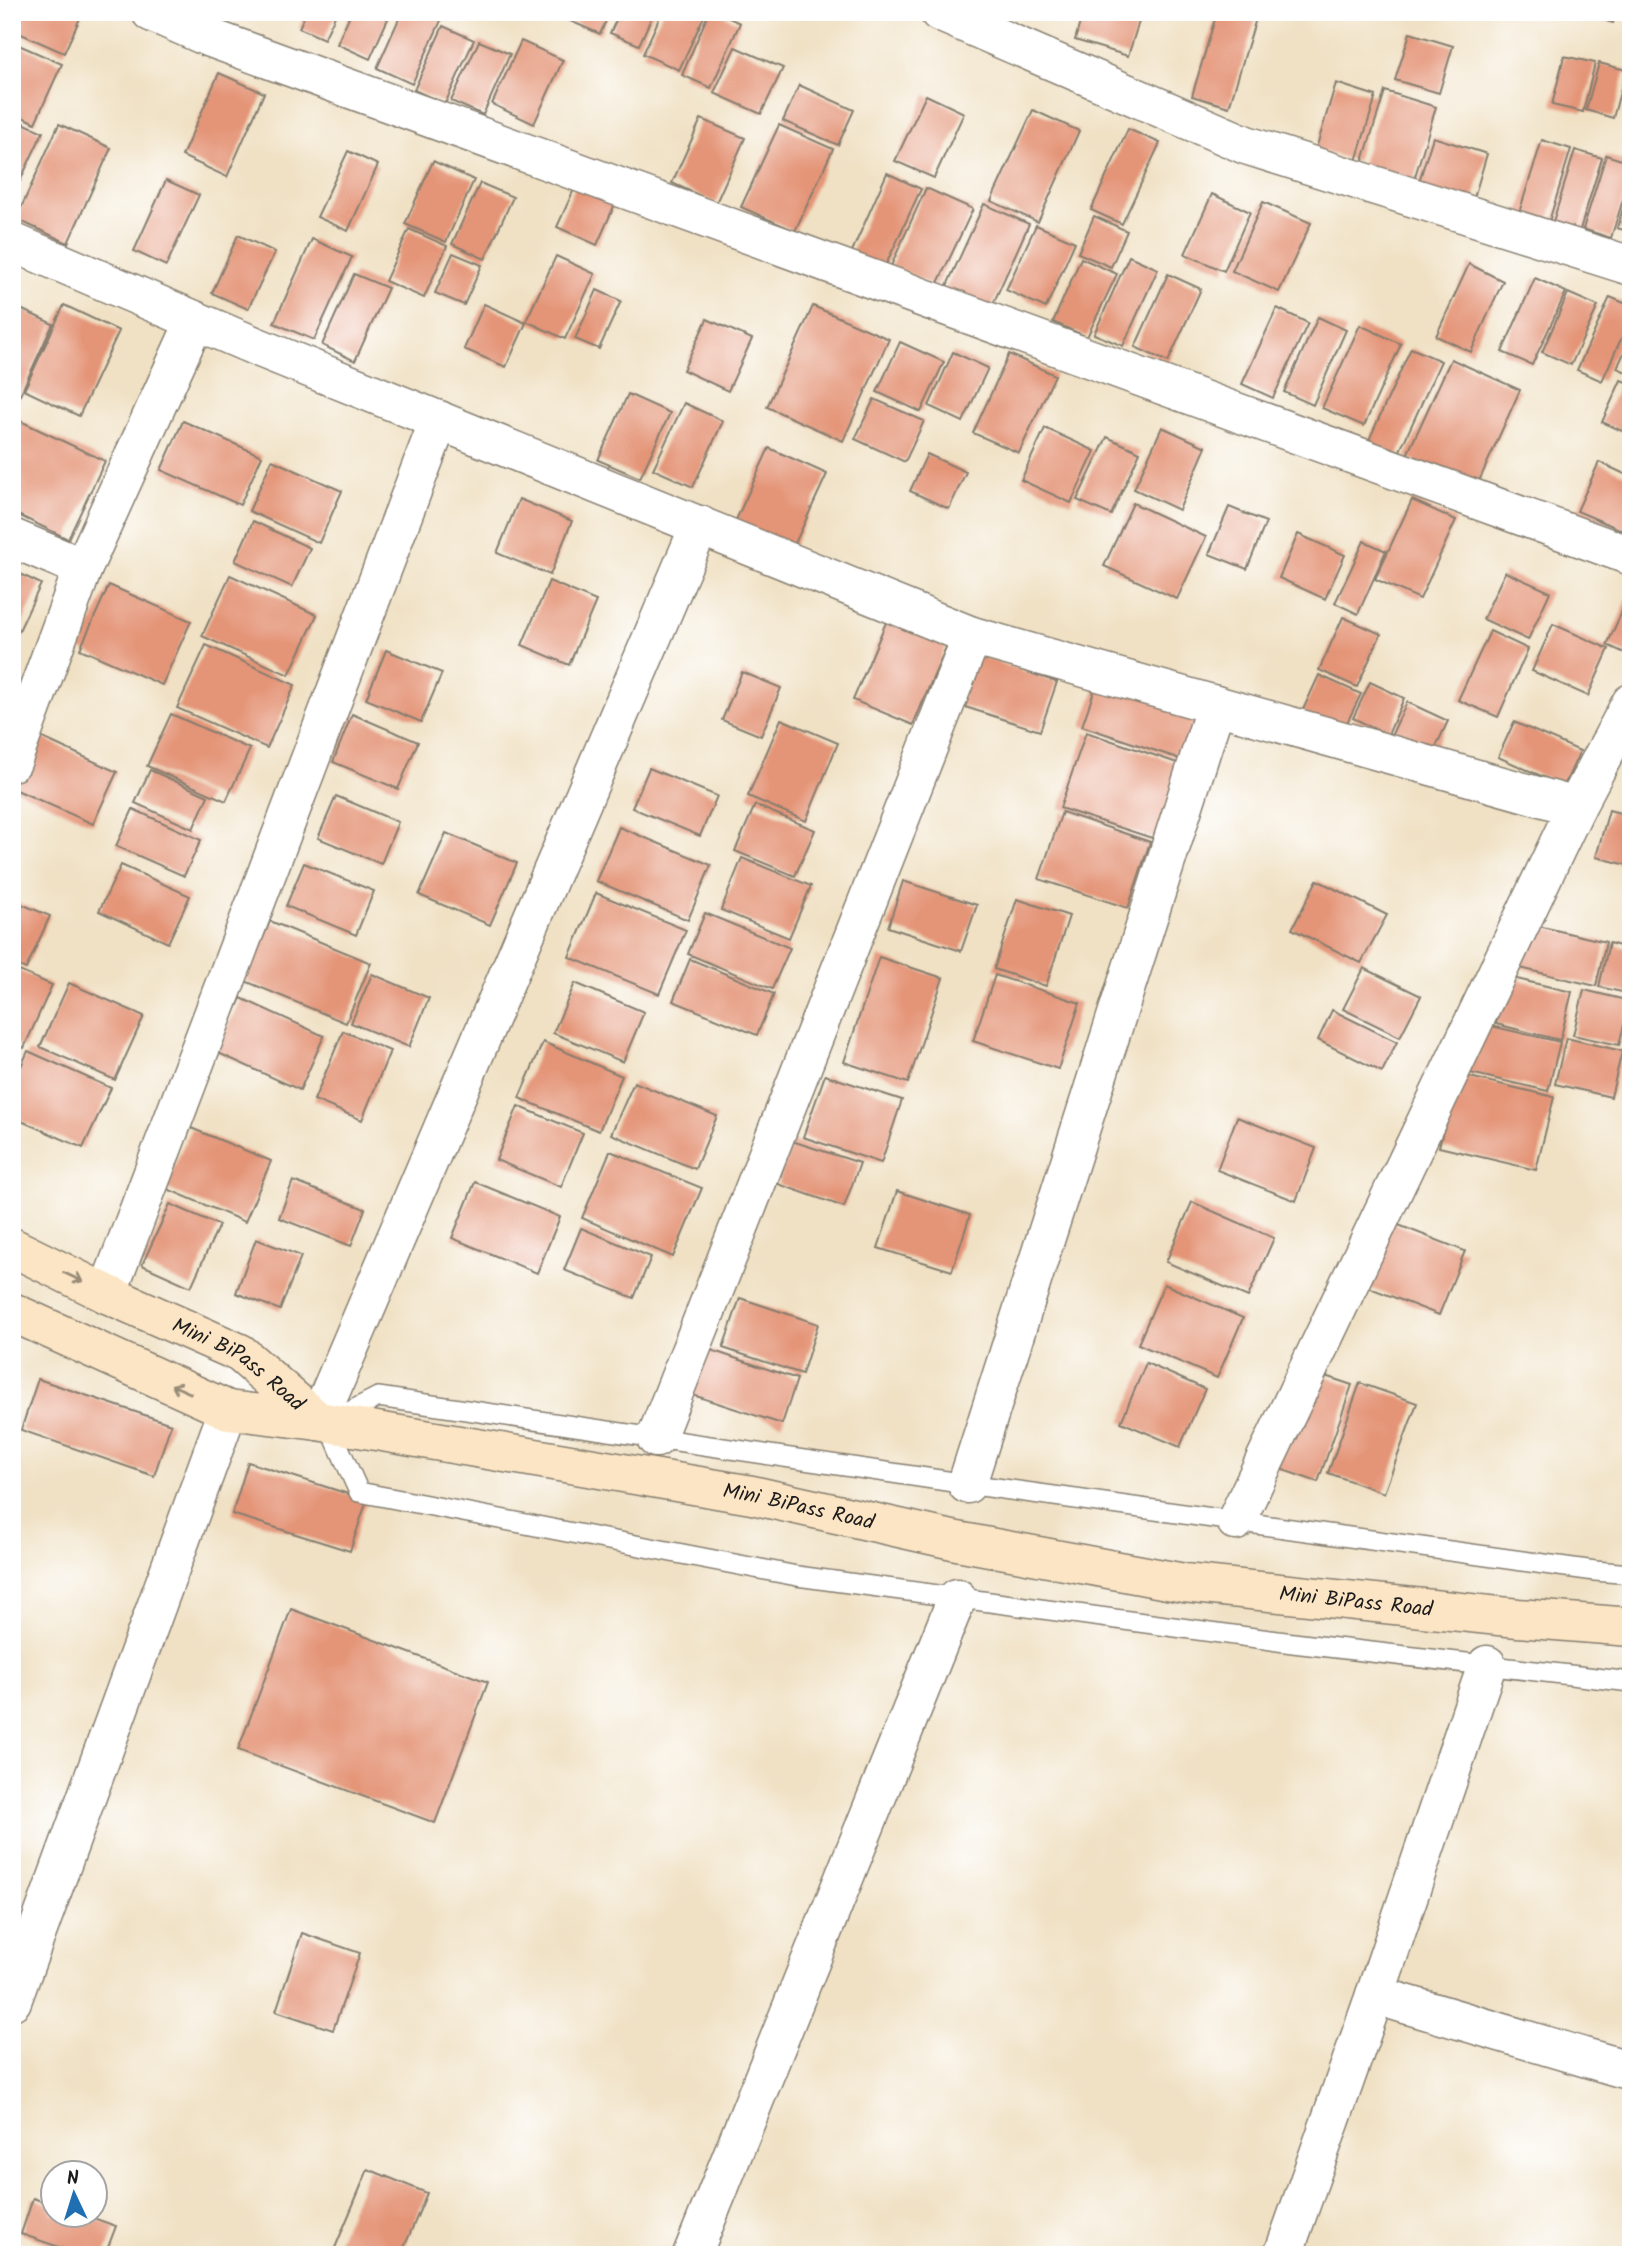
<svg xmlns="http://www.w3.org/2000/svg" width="1643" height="2267" font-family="Kalam,sans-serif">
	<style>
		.building { fill: #e49477 }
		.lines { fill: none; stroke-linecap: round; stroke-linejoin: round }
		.lane-casing { stroke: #867e70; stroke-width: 22 }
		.street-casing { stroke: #867e70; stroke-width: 41 }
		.secondary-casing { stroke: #867e70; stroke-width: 41 }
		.lane { stroke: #fff; stroke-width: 19 }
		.street { stroke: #fff; stroke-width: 38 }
		.secondary { stroke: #fce5c4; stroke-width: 38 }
		.oneway { stroke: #978b78 }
		.labels { text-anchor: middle; stroke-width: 5; stroke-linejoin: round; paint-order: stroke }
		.street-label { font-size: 21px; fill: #1c1c1c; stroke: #fff }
	</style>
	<rect width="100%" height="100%" fill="#fff"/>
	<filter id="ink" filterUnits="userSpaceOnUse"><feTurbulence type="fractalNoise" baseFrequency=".0143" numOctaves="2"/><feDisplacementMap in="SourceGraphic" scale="14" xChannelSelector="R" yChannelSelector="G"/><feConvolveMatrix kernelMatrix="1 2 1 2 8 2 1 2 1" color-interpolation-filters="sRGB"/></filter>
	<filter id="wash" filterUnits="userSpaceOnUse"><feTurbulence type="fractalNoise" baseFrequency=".00686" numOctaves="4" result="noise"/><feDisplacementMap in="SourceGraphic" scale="28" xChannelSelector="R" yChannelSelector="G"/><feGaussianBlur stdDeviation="1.57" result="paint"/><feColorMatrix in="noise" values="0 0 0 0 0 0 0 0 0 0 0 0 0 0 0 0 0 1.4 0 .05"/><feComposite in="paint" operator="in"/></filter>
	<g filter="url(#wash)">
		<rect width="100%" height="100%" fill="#f0e1c4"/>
		<g id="blocks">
			<g class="building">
				<polygon points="19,12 83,12 64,53 12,30"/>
				<polygon points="306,12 337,12 324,39 299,28"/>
				<polygon points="351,12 391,12 370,59 337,44"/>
				<polygon points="402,12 440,12 444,14 412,84 377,68"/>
				<polygon points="564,12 610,12 600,34 561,17"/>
				<polygon points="620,12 654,12 639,45 610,33"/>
				<polygon points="662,12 706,12 679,70 643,54"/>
				<polygon points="709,12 716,12 740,23 711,88 682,75"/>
				<polygon points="1083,12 1142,12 1128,56 1075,40"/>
				<polygon points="1217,12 1258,12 1229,107 1192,96"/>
				<polygon points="1580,12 1617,12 1613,23"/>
				<polygon points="443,26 474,40 445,104 414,90"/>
				<polygon points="1410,33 1453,46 1439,93 1395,80"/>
				<polygon points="479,41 510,54 483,115 451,101"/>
				<polygon points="521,41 563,60 534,124 492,104"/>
				<polygon points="12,42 62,64 35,123 12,112"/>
				<polygon points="735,47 783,68 761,114 714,93"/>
				<polygon points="1564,56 1595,63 1583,112 1552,105"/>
				<polygon points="1599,63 1626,70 1613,118 1586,110"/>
				<polygon points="219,73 264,93 227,177 182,156"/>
				<polygon points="1336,83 1376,96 1356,161 1316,149"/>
				<polygon points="799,85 854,110 838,145 783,121"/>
				<polygon points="1385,91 1436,107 1413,183 1361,167"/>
				<polygon points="926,95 964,113 934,178 895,161"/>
				<polygon points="1033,110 1079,131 1038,222 991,201"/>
				<polygon points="12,118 43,132 12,198"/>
				<polygon points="701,119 745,138 716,203 672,183"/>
				<polygon points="59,124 111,148 68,243 16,219"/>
				<polygon points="779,125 833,149 795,231 741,207"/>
				<polygon points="1128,129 1160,143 1122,224 1091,210"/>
				<polygon points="1433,137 1487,154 1471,208 1416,191"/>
				<polygon points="1542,140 1571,149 1547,228 1517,219"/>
				<polygon points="1575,150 1602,158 1578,236 1551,228"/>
				<polygon points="348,151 378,165 348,231 317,217"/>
				<polygon points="1606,155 1631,163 1631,174 1611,238 1583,229"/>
				<polygon points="433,161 474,180 446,242 405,224"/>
				<polygon points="887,173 921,189 882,273 849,258"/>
				<polygon points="166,180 199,195 166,266 134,251"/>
				<polygon points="480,183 513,197 485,259 452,244"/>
				<polygon points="1630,186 1631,186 1631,232 1617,228"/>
				<polygon points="575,187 615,204 597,245 557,227"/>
				<polygon points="926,188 973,209 936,287 891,266"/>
				<polygon points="1212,194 1250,212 1224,271 1185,254"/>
				<polygon points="1263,202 1311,223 1279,292 1232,271"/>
				<polygon points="984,204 1029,224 989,313 944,292"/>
				<polygon points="1094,216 1127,231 1111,267 1078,253"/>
				<polygon points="1036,225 1075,242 1046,308 1006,290"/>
				<polygon points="409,229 447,246 424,298 385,281"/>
				<polygon points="238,235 275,252 248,309 212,293"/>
				<polygon points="312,239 352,257 314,340 274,323"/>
				<polygon points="453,253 482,265 464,305 435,293"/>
				<polygon points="556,256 595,274 565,339 526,321"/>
				<polygon points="1129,256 1158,269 1123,346 1094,334"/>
				<polygon points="1081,258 1117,274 1087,337 1053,322"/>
				<polygon points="1469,264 1503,281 1471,352 1436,336"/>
				<polygon points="354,274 388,288 355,361 322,345"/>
				<polygon points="1168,274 1201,289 1168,362 1135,347"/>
				<polygon points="1535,278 1566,292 1532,365 1502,352"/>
				<polygon points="597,290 621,301 599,349 575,339"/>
				<polygon points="1568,293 1598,306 1571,365 1542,352"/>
				<polygon points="1610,297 1631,306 1631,317 1602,381 1577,370"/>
				<polygon points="484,304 526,323 506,367 464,349"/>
				<polygon points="12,305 53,324 15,406 12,405"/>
				<polygon points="64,305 119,331 79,416 24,390"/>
				<polygon points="813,306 889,339 843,441 767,407"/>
				<polygon points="1277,308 1308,323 1273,398 1242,384"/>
				<polygon points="1318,317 1346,330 1313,405 1284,392"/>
				<polygon points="707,319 752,339 728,391 683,370"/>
				<polygon points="1360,325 1401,344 1364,426 1322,408"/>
				<polygon points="1631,338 1631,374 1617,368"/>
				<polygon points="900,342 944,362 921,412 877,392"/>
				<polygon points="1411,348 1441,361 1398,455 1368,442"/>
				<polygon points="953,352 988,368 963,422 929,406"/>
				<polygon points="1009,354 1055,375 1019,453 973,433"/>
				<polygon points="1451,359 1520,390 1476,488 1406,457"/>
				<polygon points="1621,380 1631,384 1631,435 1602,422"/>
				<polygon points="628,394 670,413 640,478 598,460"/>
				<polygon points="874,399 924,421 905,462 855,439"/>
				<polygon points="684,403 723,421 693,487 653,469"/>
				<polygon points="14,418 105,461 68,539 12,512 12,422"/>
				<polygon points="183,421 262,456 240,505 161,470"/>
				<polygon points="1162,427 1206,447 1179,510 1134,489"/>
				<polygon points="1045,428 1095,451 1071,503 1021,480"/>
				<polygon points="1107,437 1140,452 1111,515 1077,500"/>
				<polygon points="769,448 827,474 793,548 735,522"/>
				<polygon points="927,454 966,472 949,509 910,491"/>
				<polygon points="272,460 342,491 319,543 249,511"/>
				<polygon points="1599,462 1631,477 1631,534 1577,511"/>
				<polygon points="519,499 572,521 550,575 497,553"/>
				<polygon points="1412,500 1456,520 1420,599 1375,579"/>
				<polygon points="1133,503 1206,537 1177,599 1104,566"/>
				<polygon points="1229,507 1266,522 1247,569 1209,554"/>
				<polygon points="253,521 310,548 292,587 235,561"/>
				<polygon points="1298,534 1345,555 1325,599 1279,578"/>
				<polygon points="1364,541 1386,551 1358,614 1335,603"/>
				<polygon points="12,570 41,584 15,639 12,638"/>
				<polygon points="1505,572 1550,592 1528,640 1483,619"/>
				<polygon points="230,575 317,615 289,675 202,636"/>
				<polygon points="549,581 596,601 569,665 522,645"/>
				<polygon points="109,585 191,621 162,685 80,649"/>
				<polygon points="1631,591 1631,656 1607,645"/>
				<polygon points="1343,617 1381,634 1357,687 1319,670"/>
				<polygon points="887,620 947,645 913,725 853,700"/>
				<polygon points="1553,624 1609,649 1588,696 1532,671"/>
				<polygon points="1490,631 1528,649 1498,717 1458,700"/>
				<polygon points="206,645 295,685 267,748 177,708"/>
				<polygon points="386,650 442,673 421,722 366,699"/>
				<polygon points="976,655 1057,682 1040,731 959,705"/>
				<polygon points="742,672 781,688 761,736 722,720"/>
				<polygon points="1100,674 1207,709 1189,762 1082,726"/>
				<polygon points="1319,675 1361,694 1342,733 1301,714"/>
				<polygon points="1370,682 1404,698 1388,735 1353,718"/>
				<polygon points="1407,702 1448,721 1432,755 1391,736"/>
				<polygon points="171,714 250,749 226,801 147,766"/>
				<polygon points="352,714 418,742 398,789 333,762"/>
				<polygon points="781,719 838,743 806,821 748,796"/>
				<polygon points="1514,722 1580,751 1564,786 1498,757"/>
				<polygon points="1086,732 1180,764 1155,839 1060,808"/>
				<polygon points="34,734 117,772 93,824 12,788 12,781"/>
				<polygon points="649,768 717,796 700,836 632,808"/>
				<polygon points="150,770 208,796 193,829 135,803"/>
				<polygon points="336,796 398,822 381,864 318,838"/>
				<polygon points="755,805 815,830 795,876 735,851"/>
				<polygon points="133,809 201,840 184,876 116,846"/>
				<polygon points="1609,810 1631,816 1631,866 1596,857"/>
				<polygon points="1062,812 1150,842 1128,908 1039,879"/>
				<polygon points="619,827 711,865 688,920 596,881"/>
				<polygon points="446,833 517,863 490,925 419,895"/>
				<polygon points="742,858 811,886 789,938 721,910"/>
				<polygon points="304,863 374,891 356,935 286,906"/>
				<polygon points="121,865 190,896 168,943 99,911"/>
				<polygon points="1317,880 1387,915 1361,963 1292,929"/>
				<polygon points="903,881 977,905 961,951 888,927"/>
				<polygon points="596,893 686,930 659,994 569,957"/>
				<polygon points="1017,899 1069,916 1046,986 994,969"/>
				<polygon points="12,900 50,916 26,969 12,963"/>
				<polygon points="705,913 790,948 772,989 688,954"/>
				<polygon points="270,921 371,963 346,1023 245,981"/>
				<polygon points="1530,924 1606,942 1596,986 1520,968"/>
				<polygon points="1609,943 1631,949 1631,994 1599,987"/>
				<polygon points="879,957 943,978 908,1083 844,1062"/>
				<polygon points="690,959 774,994 757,1035 673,1001"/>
				<polygon points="12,968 52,985 24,1048 12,1043"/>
				<polygon points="1364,968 1421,996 1400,1037 1343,1009"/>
				<polygon points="372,974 429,998 409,1047 351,1023"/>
				<polygon points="995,975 1080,1003 1058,1069 973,1041"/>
				<polygon points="1508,977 1572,992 1560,1040 1496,1024"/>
				<polygon points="69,983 144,1016 115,1080 40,1047"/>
				<polygon points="575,983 644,1012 623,1062 553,1033"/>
				<polygon points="1584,990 1630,1001 1619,1045 1573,1035"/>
				<polygon points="241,998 324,1036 300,1090 216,1052"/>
				<polygon points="1332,1010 1397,1042 1382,1072 1318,1040"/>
				<polygon points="1478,1023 1560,1042 1548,1091 1466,1072"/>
				<polygon points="343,1031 390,1051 362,1120 314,1100"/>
				<polygon points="1566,1038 1622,1051 1611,1097 1555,1084"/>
				<polygon points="543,1042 622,1076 599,1131 519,1098"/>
				<polygon points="1630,1048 1631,1048 1631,1086 1621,1084"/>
				<polygon points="28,1051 111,1088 83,1148 12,1117 12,1086"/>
				<polygon points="1457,1074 1554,1097 1536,1170 1439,1147"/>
				<polygon points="825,1075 902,1100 881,1163 803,1137"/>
				<polygon points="634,1082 717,1116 695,1169 611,1134"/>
				<polygon points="518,1106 583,1133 561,1187 496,1160"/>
				<polygon points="1237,1117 1316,1148 1296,1201 1217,1170"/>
				<polygon points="191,1128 271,1161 245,1222 165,1188"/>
				<polygon points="792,1141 860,1163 844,1207 778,1184"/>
				<polygon points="610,1151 702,1188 673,1257 582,1218"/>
				<polygon points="293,1181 365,1209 351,1246 279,1218"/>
				<polygon points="475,1182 560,1217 537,1273 452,1238"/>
				<polygon points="897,1191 970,1215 952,1271 878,1248"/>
				<polygon points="1192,1202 1274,1238 1248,1297 1166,1262"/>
				<polygon points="170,1204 219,1225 191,1287 142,1265"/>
				<polygon points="1378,1217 1465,1251 1439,1315 1352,1281"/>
				<polygon points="581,1228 651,1257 634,1298 564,1270"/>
				<polygon points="256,1239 301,1256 280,1310 236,1293"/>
				<polygon points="1164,1284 1243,1318 1217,1378 1138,1344"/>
				<polygon points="740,1298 818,1324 802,1374 723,1348"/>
				<polygon points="708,1349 797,1379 782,1424 693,1395"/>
				<polygon points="1146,1363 1205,1389 1180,1447 1121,1422"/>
				<polygon points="1307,1370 1352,1385 1318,1482 1274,1467"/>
				<polygon points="38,1379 171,1424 154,1476 21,1430"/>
				<polygon points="1360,1383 1417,1403 1384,1493 1328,1473"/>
				<polygon points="248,1462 367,1500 350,1551 232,1514"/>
				<polygon points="291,1609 488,1682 435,1823 238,1750"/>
				<polygon points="302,1933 360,1953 333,2030 276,2011"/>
				<polygon points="368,2169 427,2193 401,2255 332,2255"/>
				<polygon points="33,2198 52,2205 52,2214 82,2214 116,2226 105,2255 82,2255 21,2234"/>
			</g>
		</g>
	</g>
	<g filter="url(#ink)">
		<use href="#blocks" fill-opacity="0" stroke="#867e70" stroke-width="2"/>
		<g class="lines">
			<g class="lane-casing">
				<polyline id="lane" points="1631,1574 1595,1571 967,1484 378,1397 328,1423 359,1492 797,1576 1293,1643 1631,1682"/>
			</g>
			<g class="street-casing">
				<g id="street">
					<polyline points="151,12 208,37 1631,556"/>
					<polyline points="939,12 1246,145 1631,266"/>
					<polyline points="12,242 255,346 972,636 1576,807"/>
					<polyline points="12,538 83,568"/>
					<polyline points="12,762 83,568 195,321"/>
					<polyline points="107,1294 439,420"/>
					<polyline points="318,1421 700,525"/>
					<polyline points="656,1438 972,636"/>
					<polyline points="967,1484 1216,705"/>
					<polyline points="1236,1521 1576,807 1631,703"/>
					<polyline points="1375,1995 1631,2071"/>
					<polyline points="12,2001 228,1410"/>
					<polyline points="692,2255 957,1598"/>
					<polyline points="1283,2255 1375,1995 1487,1665"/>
				</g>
			</g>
			<g class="secondary-casing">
				<g id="secondary">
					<path id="s1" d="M12,1247L107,1294L240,1353L318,1421"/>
					<path id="s2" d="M12,1312L228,1410L318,1421L752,1495L957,1541L1184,1583L1518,1618L1631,1627"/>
				</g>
			</g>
			<use href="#lane" class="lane"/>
			<use href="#street" class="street"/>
			<use href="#secondary" class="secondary"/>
		</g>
		<defs><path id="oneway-shaft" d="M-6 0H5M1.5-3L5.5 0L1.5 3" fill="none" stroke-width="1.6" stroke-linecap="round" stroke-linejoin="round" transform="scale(1.75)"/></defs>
		<g class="oneway">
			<use href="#oneway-shaft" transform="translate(73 1277) rotate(26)"/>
			<use href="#oneway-shaft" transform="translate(181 1389) rotate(-156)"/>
		</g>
	</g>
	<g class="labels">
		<g class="street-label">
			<text dy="7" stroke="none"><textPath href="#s1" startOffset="256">Mini BiPass Road</textPath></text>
			<text dy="7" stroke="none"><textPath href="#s2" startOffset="816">Mini BiPass Road</textPath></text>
			<text dy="7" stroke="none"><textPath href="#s2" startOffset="1382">Mini BiPass Road</textPath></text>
		</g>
	</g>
	<rect width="1643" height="2267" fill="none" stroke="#fff" stroke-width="42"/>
	<g transform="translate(74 2194) rotate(356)"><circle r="33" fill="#ffffff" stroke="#a4a4a4" stroke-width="2"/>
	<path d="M0-5L12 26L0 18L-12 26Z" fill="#1f6fb2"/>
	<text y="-10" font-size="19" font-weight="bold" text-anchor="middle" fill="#1c1c1c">N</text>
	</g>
</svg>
